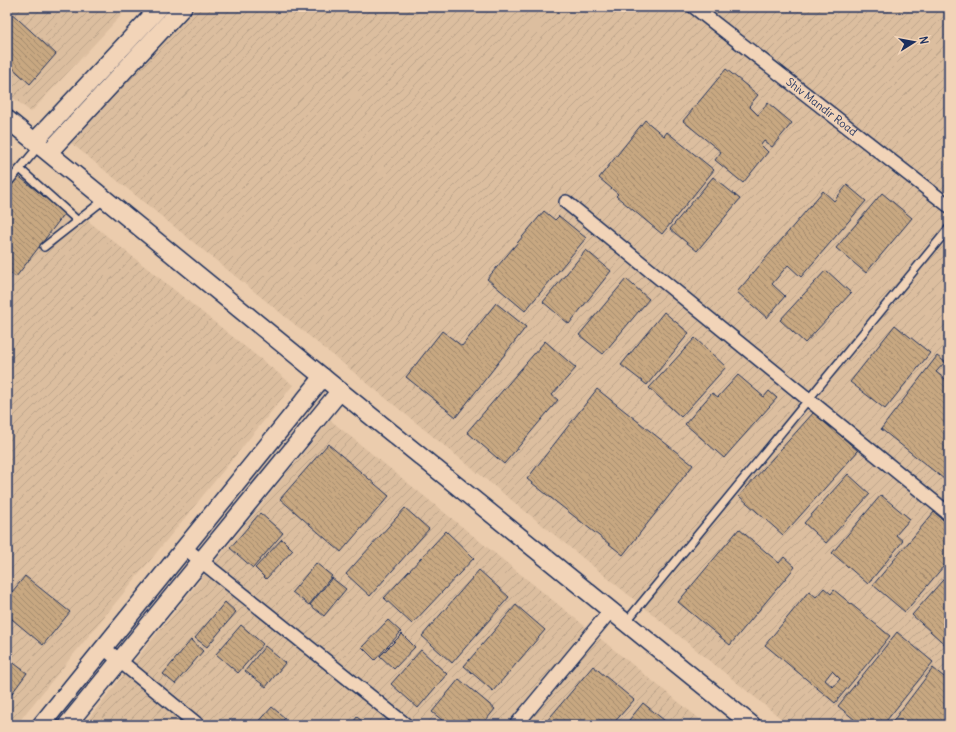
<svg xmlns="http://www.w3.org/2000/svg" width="956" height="732" font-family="Delius,sans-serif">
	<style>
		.industrial { fill: url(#industrial-furrows) }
		.building { fill: url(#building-back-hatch); stroke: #1b2f5e; fill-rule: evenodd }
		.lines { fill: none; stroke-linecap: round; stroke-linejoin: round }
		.service-casing { stroke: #1b2f5e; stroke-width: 10 }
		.minor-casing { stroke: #1b2f5e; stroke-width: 16 }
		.tertiary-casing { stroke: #1b2f5e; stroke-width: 20 }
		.service { stroke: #f2d4b8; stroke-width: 7 }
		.minor { stroke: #f2d4b8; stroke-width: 13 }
		.tertiary { stroke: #f2d4b8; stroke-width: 17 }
		.labels { text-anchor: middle; stroke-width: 4; stroke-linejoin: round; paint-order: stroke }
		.street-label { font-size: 11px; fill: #1b2f5e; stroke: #f2d4b8 }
	</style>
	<defs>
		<pattern id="industrial-furrows" width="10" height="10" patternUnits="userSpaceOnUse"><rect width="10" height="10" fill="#dcbe9f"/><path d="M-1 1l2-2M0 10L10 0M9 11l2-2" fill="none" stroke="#bca48b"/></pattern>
		<pattern id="building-back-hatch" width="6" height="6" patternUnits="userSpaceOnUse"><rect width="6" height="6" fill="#c8a881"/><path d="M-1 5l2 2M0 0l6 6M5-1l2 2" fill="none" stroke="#a2896d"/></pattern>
	</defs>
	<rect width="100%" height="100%" fill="#ebccad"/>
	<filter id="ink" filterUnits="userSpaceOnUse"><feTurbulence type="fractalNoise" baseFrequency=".025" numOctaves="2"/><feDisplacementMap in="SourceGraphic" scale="8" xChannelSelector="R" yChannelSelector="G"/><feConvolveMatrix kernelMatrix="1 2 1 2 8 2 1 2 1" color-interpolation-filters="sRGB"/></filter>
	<g filter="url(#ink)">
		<g class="industrial">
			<polygon points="7,7 129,7 31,112 7,93"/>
			<polygon points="195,7 949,7 949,725 789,725 71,143"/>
			<polygon points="7,156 293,385 16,725 7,725"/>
			<polygon points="330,420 707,725 83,725"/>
		</g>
		<g class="building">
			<polygon points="7,9 56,54 30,84 7,63"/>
			<polygon points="726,69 758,95 749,106 758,115 768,103 792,123 772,147 764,141 761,145 768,152 743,183 715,160 721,152 683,121"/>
			<polygon points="645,120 664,136 667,132 714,170 662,234 616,196 618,194 599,178"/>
			<polygon points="17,175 65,213 16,277 7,271 7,188"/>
			<polygon points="713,177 740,199 697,251 670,229"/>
			<polygon points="847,185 866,201 801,277 788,265 772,284 785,296 767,318 737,292 823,191 834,201"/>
			<polygon points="882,193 912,218 866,273 836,248"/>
			<polygon points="544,211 555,220 559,216 586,238 525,311 487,279"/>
			<polygon points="586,250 611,271 569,324 543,302"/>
			<polygon points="826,270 851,293 805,343 780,320"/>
			<polygon points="626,279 649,299 603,354 579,335"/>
			<polygon points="496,303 526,327 456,417 406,377 442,331 462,346"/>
			<polygon points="664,312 689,333 647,385 621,365"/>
			<polygon points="895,325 930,353 885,409 850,382"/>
			<polygon points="695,338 726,367 681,417 649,388"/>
			<polygon points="545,341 576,368 552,395 558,400 504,464 467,432"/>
			<polygon points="937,356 945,362 936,372 949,382 949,483 881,429"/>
			<polygon points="738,375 764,397 769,391 777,398 724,458 685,424 712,393 718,397"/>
			<polygon points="597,389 693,465 623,555 527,479"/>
			<polygon points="814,412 858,451 783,535 739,496"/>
			<polygon points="328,444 389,496 341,552 280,499"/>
			<polygon points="848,474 870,494 826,543 804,523"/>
			<polygon points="881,495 910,519 896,535 903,541 868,584 832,553"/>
			<polygon points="405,508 429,529 370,596 346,574"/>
			<polygon points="934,512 949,525 949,560 905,612 873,585"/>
			<polygon points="260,513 283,533 253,568 230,548"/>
			<polygon points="739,529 779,563 784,557 795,567 730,645 678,602"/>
			<polygon points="446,531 474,558 412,624 384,598"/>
			<polygon points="282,539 293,550 266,579 255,568"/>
			<polygon points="316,563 332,576 309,605 292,592"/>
			<polygon points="479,570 509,597 452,663 422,636"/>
			<polygon points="949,573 949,648 912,615"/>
			<polygon points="25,576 70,612 43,645 7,615 7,598"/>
			<polygon points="332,578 346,589 324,616 310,605"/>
			<path d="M824,588L831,594L834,590L890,636L835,703L765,645L809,591L816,597ZM832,671L840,679L833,687L825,680Z"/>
			<polygon points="225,602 236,612 207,647 195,638"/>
			<polygon points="516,605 545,630 493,691 464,666"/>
			<polygon points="388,620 401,632 375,660 362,647"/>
			<polygon points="241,625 263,644 238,673 216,654"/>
			<polygon points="897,632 933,662 883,725 861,725 838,706"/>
			<polygon points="402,634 415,647 394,669 380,656"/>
			<polygon points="191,640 203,651 175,684 163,674"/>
			<polygon points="265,646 285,663 266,687 245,671"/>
			<polygon points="421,650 447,674 418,708 391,684"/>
			<polygon points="7,658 27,673 7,700"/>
			<polygon points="593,666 634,700 612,725 549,725 546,722"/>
			<polygon points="933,668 949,681 949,723 948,725 890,725"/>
			<polygon points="459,679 495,709 482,725 448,725 432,712"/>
			<polygon points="643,703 670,725 625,725"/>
			<polygon points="272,707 285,718 279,725 256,725"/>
			<polygon points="357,717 367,725 351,725"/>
		</g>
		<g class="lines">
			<g class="service-casing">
				<g id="service">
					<polyline points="20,169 78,221"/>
					<polyline points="7,184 39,146"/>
					<polyline points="44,247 105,199"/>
					<polyline points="626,622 949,228"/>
				</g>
			</g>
			<g class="minor-casing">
				<g id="minor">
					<path id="s1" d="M694,7L949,206"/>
					<polyline points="566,202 949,514"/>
					<polyline points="185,548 406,725"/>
					<polyline points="104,648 198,725"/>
					<polyline points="516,725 611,610"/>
				</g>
			</g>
			<g class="tertiary-casing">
				<g id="tertiary">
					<polyline points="7,119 340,391 752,725"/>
					<polyline points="35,141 160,7"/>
					<polyline points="49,152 183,7"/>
					<polyline points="41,725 323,377"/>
					<polyline points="67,725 340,391"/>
				</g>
			</g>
			<use href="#service" class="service"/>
			<use href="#minor" class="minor"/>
			<use href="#tertiary" class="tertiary"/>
		</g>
	</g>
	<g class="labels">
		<g class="street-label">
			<text dy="4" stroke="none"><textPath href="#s1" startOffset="162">Shiv Mandir Road</textPath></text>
		</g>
	</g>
	<rect width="956" height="732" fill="none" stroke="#f2d4b8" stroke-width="24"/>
	<rect x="12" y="12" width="932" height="708" fill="none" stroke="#1b2f5e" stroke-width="1.5" filter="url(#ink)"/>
	<g transform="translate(914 42) rotate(79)" stroke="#f2d4b8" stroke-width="3" paint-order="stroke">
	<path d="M0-3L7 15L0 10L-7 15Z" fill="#1b2f5e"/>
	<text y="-6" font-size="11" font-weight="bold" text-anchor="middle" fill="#1b2f5e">N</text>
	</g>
</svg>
